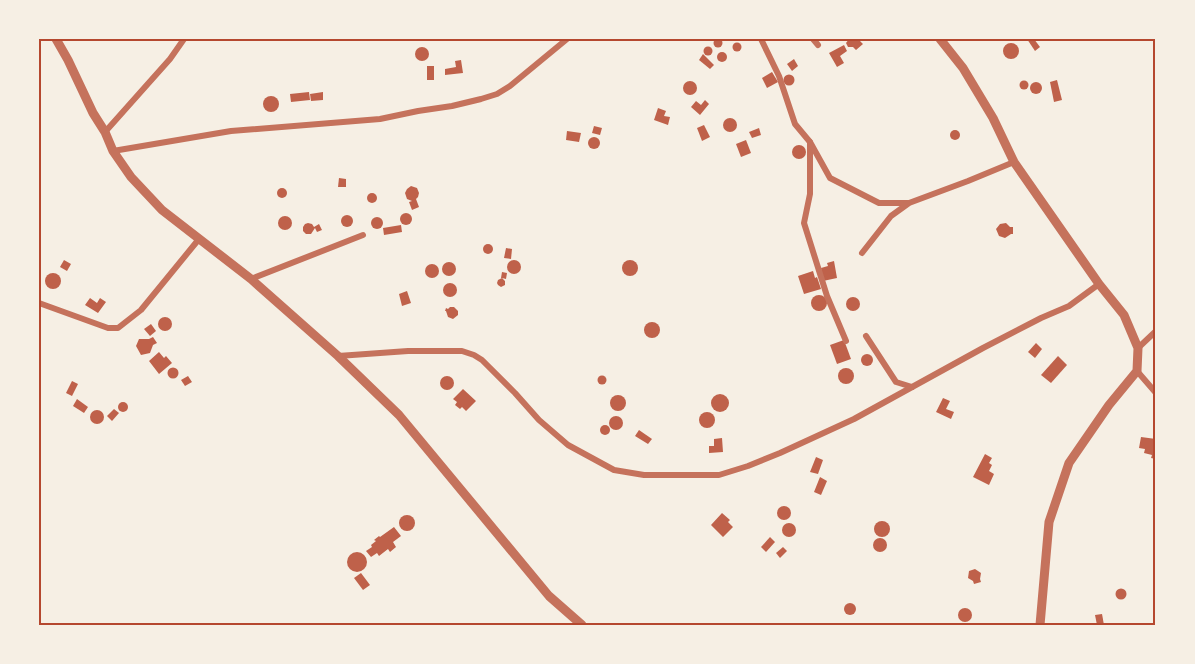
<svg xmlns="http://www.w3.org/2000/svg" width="1195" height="664" font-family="Inter,sans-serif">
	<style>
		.building { fill: #bf614a }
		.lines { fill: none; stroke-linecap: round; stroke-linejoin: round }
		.minor { stroke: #c5725c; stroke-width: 6 }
		.tertiary { stroke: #c5725c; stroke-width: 9 }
		.neatline { fill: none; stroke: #b5482f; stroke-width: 2 }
	</style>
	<rect width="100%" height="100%" fill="#f6efe4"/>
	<g class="building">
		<circle cx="718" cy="43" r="4.5"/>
		<polygon points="849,39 863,39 860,41 863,44 856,50 853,47 848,47 846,43"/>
		<polygon points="1027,39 1034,39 1040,47 1035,51"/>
		<circle cx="737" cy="47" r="4.5"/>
		<circle cx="1011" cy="51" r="8"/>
		<polygon points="844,45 847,51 840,56 844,63 837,67 829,53"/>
		<circle cx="708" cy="51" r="4.5"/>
		<circle cx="422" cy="54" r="7"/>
		<circle cx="722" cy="57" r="5"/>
		<polygon points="703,54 714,65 710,69 699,60"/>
		<polygon points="794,59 798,66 792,71 787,64"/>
		<polygon points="461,60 463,73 445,75 445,69 456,67 455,61"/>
		<rect x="427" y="66" width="7" height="14"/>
		<polygon points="772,72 778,82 767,88 762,78"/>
		<circle cx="789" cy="80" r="5.5"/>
		<polygon points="1057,80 1062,100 1054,102 1050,82"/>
		<circle cx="1024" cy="85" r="4.5"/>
		<circle cx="690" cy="88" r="7"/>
		<circle cx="1036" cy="88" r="6"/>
		<polygon points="309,92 310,100 291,102 290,94"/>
		<polygon points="323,92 323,100 311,101 310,94"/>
		<circle cx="271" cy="104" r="8"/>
		<polygon points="705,100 709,104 700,115 691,107 696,101 701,105"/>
		<polygon points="658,108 666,111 664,116 670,117 668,125 654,120"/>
		<circle cx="730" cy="125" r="7"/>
		<polygon points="704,125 710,137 702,141 697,128"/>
		<polygon points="594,126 602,128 600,135 592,133"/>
		<polygon points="759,128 761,135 752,138 749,132"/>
		<circle cx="955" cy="135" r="5"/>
		<polygon points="567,131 581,133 579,142 566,140"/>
		<circle cx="594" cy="143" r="6"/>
		<polygon points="746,140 751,153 741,157 736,144"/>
		<circle cx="799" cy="152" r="7"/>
		<polygon points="339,178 346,179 346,187 338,187"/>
		<polygon points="411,186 417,188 419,193 418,197 416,199 419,207 412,210 409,202 412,201 407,199 405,193 407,189"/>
		<circle cx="282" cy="193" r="5"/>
		<circle cx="372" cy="198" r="5"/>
		<circle cx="406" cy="219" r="6"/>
		<circle cx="347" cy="221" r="6"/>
		<circle cx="285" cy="223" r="7"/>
		<circle cx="377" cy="223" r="6"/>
		<polygon points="308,223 312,224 314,227 319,224 322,230 317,232 315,228 311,234 306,234 303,231 303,227 305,224"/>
		<polygon points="1006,223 1010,227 1013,227 1013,234 1011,234 1005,238 999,236 996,229 1000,224"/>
		<polygon points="401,225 402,232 384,235 383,228"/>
		<circle cx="488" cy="249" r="5"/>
		<polygon points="506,248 512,249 511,259 504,258"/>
		<circle cx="514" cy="267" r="7"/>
		<circle cx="630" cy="268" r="8"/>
		<polygon points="64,260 71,264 67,271 60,267"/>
		<polygon points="834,261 837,278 823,281 821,268 828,266 827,263"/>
		<circle cx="449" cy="269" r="7"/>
		<circle cx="432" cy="271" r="7"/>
		<polygon points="813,271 815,278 817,277 821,289 804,294 798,276"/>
		<polygon points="502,272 507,273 506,279 502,278 505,281 505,285 501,287 498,285 497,283 498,280 502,278 501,278"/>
		<circle cx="53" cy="281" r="8"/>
		<circle cx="450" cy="290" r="7"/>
		<polygon points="407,291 411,303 402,306 399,294"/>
		<circle cx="819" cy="303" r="8"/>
		<circle cx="853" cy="304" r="7"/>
		<polygon points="90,298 97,303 100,298 106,302 98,313 85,305"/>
		<polygon points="450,307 454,307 458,311 458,315 453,319 448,317 446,311 445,311 446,308 448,309"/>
		<circle cx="165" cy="324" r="7"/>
		<circle cx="652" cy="330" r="8"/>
		<polygon points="151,324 156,331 150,336 144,329"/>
		<polygon points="153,337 157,343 153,345 150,353 141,355 136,346 139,339 149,339"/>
		<polygon points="844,340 851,359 837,364 830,345"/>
		<polygon points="1036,343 1042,349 1035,358 1028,352"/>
		<polygon points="159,352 164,358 166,356 172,363 159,374 149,361"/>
		<circle cx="867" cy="360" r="6"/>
		<polygon points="1058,356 1067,365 1051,383 1041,375"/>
		<circle cx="173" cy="373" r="5.5"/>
		<circle cx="846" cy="376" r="8"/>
		<circle cx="602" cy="380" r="4.5"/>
		<circle cx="447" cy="383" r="7"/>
		<polygon points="188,376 192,382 185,386 181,380"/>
		<polygon points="72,381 78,384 72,396 66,393"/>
		<polygon points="463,389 476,401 466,411 462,407 460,409 455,405 457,402 453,399"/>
		<circle cx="720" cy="403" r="9"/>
		<circle cx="618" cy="403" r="8"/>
		<polygon points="943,398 950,401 946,409 954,412 951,419 936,412"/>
		<polygon points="77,399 88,407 84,413 73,406"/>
		<circle cx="123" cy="407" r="5"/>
		<polygon points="114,409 119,413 112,421 107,416"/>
		<circle cx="97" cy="417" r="7"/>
		<circle cx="707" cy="420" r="8"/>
		<circle cx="616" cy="423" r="7"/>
		<circle cx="605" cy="430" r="5"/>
		<polygon points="639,430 652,439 648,444 635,436"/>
		<polygon points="1141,437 1156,439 1156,459 1151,458 1152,455 1144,453 1145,449 1139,448"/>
		<polygon points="722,438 723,452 709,453 709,446 714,446 714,439"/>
		<polygon points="985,454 992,458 989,463 992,465 989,471 994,474 989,485 973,477"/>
		<polygon points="816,457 823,460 818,474 810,472"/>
		<polygon points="820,477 827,481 821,495 814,492"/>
		<circle cx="784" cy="513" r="7"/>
		<polygon points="722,513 730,520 728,522 733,527 723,537 711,525"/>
		<circle cx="407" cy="523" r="8"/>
		<circle cx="882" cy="529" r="8"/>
		<circle cx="789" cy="530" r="7"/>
		<polygon points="394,527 401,536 393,542 396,547 390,552 388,549 379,556 377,553 371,557 366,551 372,547 371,545 376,541 374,540 379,536 380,537"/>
		<polygon points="770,537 775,542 766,552 761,547"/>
		<circle cx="880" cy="545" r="7"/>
		<polygon points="783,547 787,551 780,558 776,553"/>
		<circle cx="357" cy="562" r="10"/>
		<polygon points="975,569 981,573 980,579 981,582 974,584 973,581 968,578 969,571"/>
		<polygon points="361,573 370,585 363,590 354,578"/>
		<circle cx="1121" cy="594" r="5.5"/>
		<circle cx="850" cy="609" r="6"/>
		<circle cx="965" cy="615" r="7"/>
		<polygon points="1102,614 1104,625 1097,625 1095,615"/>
	</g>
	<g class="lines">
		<g class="minor">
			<polyline points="761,39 779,76 795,124 810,142 810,194 804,223 827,296 846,341"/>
			<polyline points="813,39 818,45"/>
			<polyline points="105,132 170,59 184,39"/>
			<polyline points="810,142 830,178 879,203 908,203"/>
			<polyline points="113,151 231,131 380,119 418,111 452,106 481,99 497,94 510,86 567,39"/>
			<polyline points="862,253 891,216 909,203 968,181 1014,162"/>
			<polyline points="251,279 363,235"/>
			<polyline points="39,303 108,328 118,328 141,310 199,239"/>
			<polyline points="866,336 896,382 912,387"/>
			<polyline points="1138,348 1156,331"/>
			<polyline points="338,356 408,351 462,351 474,355 482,360 515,393 539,420 568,445 614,470 644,475 719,475 748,466 780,453 854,419 983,348 1041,318 1069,306 1099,284"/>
			<polyline points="1137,371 1156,393"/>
		</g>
		<g class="tertiary">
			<polyline points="56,39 68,60 93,113 105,132 113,151 131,177 162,210 251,279 338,356 399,415 549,596 582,625"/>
			<polyline points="940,39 963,68 993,118 1014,162 1099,284 1124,315 1138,348 1137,371 1109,405 1069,463 1049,522 1040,625"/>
		</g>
	</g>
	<rect width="1195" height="664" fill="none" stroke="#f6efe4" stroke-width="81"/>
	<rect x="40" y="40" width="1114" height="584" class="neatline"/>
</svg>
